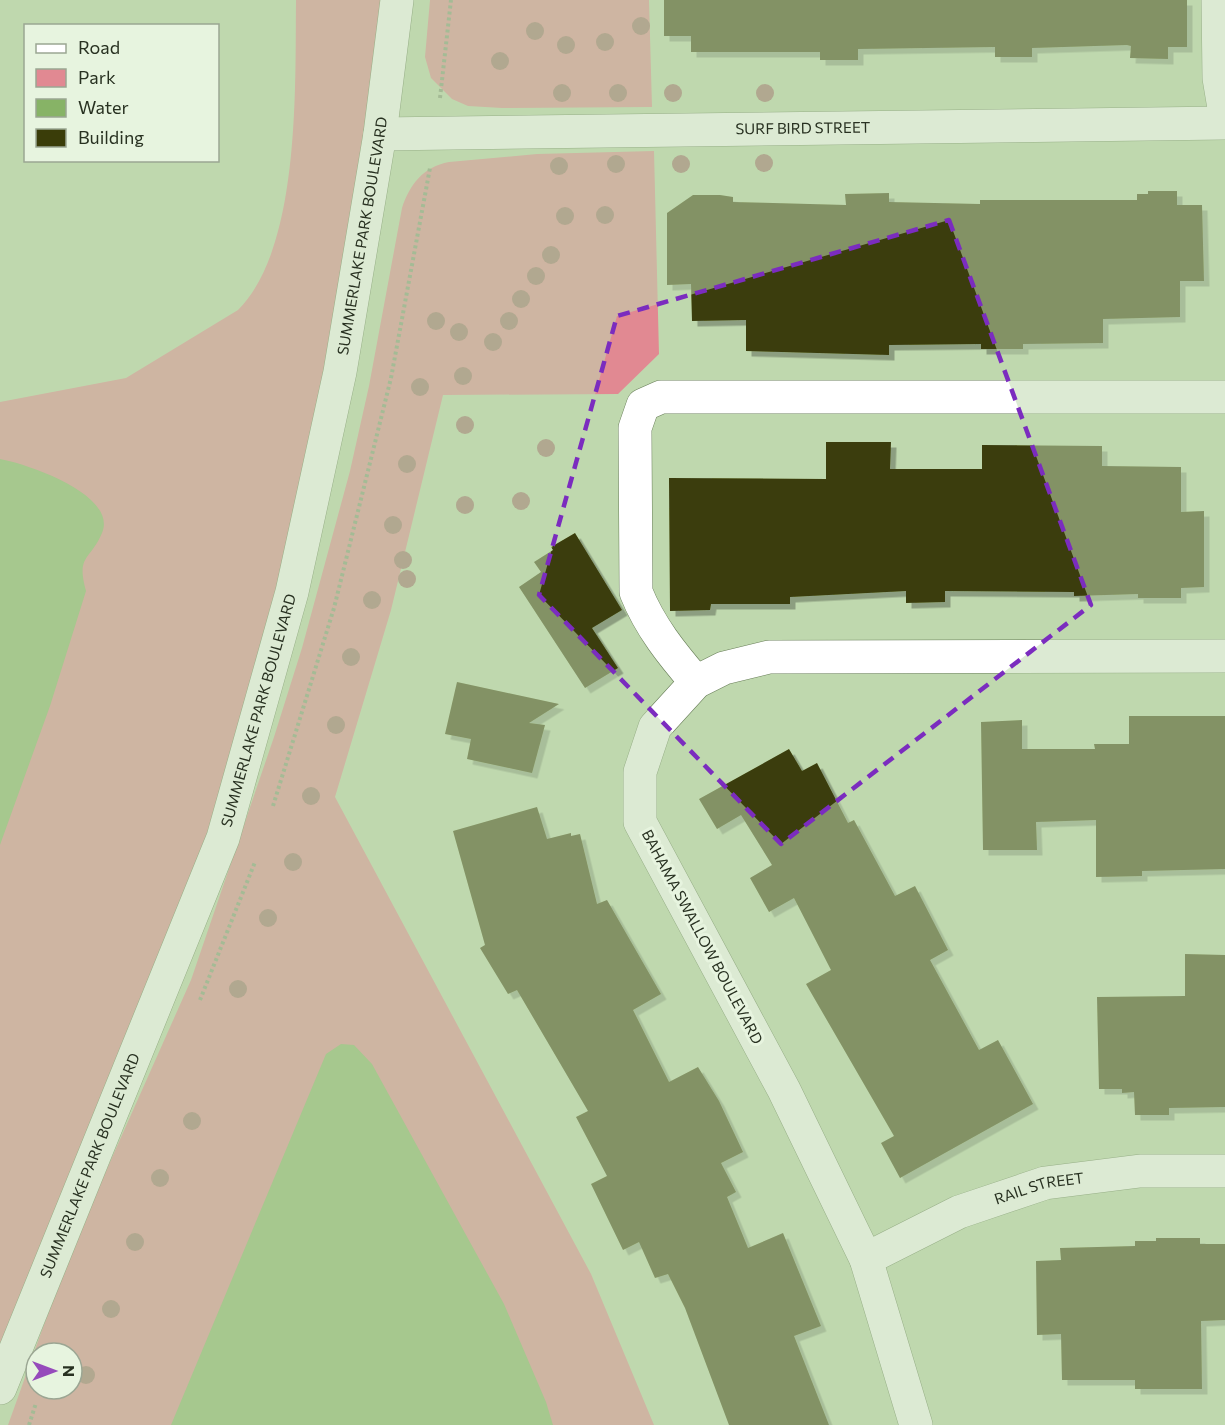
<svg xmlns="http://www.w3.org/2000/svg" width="1225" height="1425" font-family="Commissioner,sans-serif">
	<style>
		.green { fill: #e18992; fill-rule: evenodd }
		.water { fill: #87b366 }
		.building { fill: #3a3d09; filter: url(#shadow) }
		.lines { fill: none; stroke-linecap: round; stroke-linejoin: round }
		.minor-casing { stroke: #677d57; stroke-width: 34 }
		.major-casing { stroke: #677d57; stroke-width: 34 }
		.path { stroke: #849777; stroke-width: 4; stroke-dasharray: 3 3; stroke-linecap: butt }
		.minor { stroke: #fff; stroke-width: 33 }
		.major { stroke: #fff; stroke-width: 33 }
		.tree { fill: #a06d6a }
		.marked { fill: none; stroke: #7b2cbf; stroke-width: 4.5; stroke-dasharray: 12 8; stroke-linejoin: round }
		.labels { text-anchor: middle; stroke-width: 6; stroke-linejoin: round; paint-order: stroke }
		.street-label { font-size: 15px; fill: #283121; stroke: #e7f4df }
	</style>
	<defs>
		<filter id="shadow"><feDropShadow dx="5.5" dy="5.5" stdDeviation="0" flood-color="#0004"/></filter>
	</defs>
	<rect width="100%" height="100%" fill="#bfd8ae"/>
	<g class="green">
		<path d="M296,0H397L380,134L223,838L0,1388V402L126,378L238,310C301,247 295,85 296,0Z"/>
		<polygon points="430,0 649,0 652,107 502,108 468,106 452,99 431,78 425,57"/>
		<path d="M654,151L659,354L618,394L443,395L391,610L335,797L591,1274L654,1425H8L51,1305L102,1180L191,980L274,737L302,648L350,471L369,386L402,208C410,184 423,167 449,162L537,154ZM36,1353H72V1389H36Z"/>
	</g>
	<g class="water">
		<path d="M0,459C28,464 118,495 102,533C90,561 76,555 86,591L50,706L0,845Z"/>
		<polygon points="341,1044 354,1045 372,1064 504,1304 546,1402 553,1425 171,1425 326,1054"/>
	</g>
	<g class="building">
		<polygon points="664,0 1187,0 1187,47 1168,47 1168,59 1130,58 1131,46 1127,45 1032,48 1032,57 995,57 995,47 858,49 858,60 820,60 820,52 691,52 691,36 664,36"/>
		<polygon points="1148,191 1177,191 1177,205 1202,205 1204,281 1180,281 1180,317 1103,319 1103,343 1023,344 1023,349 981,349 981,344 889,345 889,355 746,351 746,320 692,321 691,284 667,285 667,213 693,195 720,195 733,197 733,202 846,205 845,194 889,193 889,202 980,204 980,200 1137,200 1137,194 1148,194"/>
		<polygon points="826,442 891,442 890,469 982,469 982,445 1102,446 1102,466 1181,467 1181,512 1204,511 1204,587 1181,588 1181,598 1138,598 1138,594 1074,596 1074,592 945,591 945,602 906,603 906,591 790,597 790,604 711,604 710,610 670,611 669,478 826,479"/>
		<polygon points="575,533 622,610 592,628 618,668 585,688 519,587 541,572 534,562 553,550 551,547"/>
		<polygon points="457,682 559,704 529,723 545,725 532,773 467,759 471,739 445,734"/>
		<polygon points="1129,716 1225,716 1225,869 1142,871 1142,876 1096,877 1096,820 1036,822 1037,850 983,850 981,722 1022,720 1022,749 1095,749 1094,744 1129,744"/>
		<polygon points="789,749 802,771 817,763 848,823 854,820 895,896 915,886 948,950 930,960 979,1050 998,1040 1033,1104 900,1178 881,1143 894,1136 806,984 831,970 794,898 769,912 750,878 772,865 741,815 717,829 699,799"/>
		<polygon points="537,807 547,839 571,833 571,836 580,834 597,904 607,900 661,994 633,1010 669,1082 698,1067 719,1101 743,1152 721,1163 736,1192 727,1197 748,1248 783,1233 821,1326 794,1336 829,1425 729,1425 685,1308 668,1274 655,1278 639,1242 623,1250 591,1184 607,1176 576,1117 588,1111 517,990 508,994 480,948 485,945 453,831"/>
		<polygon points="1185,954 1225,955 1225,1107 1169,1108 1169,1115 1135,1115 1134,1092 1122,1093 1122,1089 1099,1089 1097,997 1185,996"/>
		<polygon points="1156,1238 1200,1238 1200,1244 1225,1244 1225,1320 1201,1321 1202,1389 1135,1389 1135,1380 1062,1380 1061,1334 1037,1335 1036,1261 1061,1260 1060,1248 1135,1246 1135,1241 1156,1241"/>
	</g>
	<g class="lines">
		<g class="minor-casing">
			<g id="minor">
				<polyline points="1218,0 1219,78 1225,114"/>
				<path id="s1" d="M380,134L1225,123"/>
				<path d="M696,682C672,654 650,627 636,592L635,428L643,405L661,397H1225"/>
				<path id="s2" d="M866,1259L959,1212L1045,1183L1140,1171H1225"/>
				<polyline points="916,1425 866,1259 784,1090 640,822 640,772 655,727 696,682 724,668 769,657 1225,656"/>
			</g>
		</g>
		<g class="major-casing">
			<g id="major">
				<path id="s3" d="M0,1388L223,838L292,592L340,372L380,134L397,0"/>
			</g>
		</g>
		<g class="path">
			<polyline points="440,98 451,0"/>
			<polyline points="273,806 334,608 391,378 430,168"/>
			<polyline points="200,1000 255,862"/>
			<polyline points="29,1425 36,1403"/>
		</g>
		<use href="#minor" class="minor"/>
		<use href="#major" class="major"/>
	</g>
	<g class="tree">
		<circle cx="641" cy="26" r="9"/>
		<circle cx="535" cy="31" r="9"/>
		<circle cx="605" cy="42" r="9"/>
		<circle cx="566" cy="45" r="9"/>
		<circle cx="500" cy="61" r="9"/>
		<circle cx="562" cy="93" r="9"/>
		<circle cx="618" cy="93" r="9"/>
		<circle cx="673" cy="93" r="9"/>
		<circle cx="765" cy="93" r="9"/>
		<circle cx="764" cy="163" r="9"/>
		<circle cx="616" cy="164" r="9"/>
		<circle cx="681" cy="164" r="9"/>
		<circle cx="559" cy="166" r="9"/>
		<circle cx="605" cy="215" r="9"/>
		<circle cx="565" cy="216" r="9"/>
		<circle cx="551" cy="255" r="9"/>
		<circle cx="536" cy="276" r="9"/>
		<circle cx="521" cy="299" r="9"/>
		<circle cx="436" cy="321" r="9"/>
		<circle cx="509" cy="321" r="9"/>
		<circle cx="459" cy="332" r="9"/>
		<circle cx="493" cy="342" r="9"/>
		<circle cx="463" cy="376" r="9"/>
		<circle cx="420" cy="387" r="9"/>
		<circle cx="465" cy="425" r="9"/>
		<circle cx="546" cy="448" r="9"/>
		<circle cx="407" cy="464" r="9"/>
		<circle cx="521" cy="501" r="9"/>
		<circle cx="465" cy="505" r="9"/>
		<circle cx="393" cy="525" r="9"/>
		<circle cx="403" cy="560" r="9"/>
		<circle cx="407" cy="579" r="9"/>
		<circle cx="372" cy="600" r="9"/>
		<circle cx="351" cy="657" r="9"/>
		<circle cx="336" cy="725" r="9"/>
		<circle cx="311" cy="796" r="9"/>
		<circle cx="293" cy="862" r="9"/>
		<circle cx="268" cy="918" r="9"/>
		<circle cx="238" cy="989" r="9"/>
		<circle cx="192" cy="1121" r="9"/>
		<circle cx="160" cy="1178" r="9"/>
		<circle cx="135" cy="1242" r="9"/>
		<circle cx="111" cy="1309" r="9"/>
		<circle cx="86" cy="1375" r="9"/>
	</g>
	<path d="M0 0H1225V1425H0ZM949,220L1091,605L781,844L539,595L617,316Z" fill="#bfd8ae" fill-opacity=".55" fill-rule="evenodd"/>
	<path class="marked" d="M949,220L1091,605L781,844L539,595L617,316Z"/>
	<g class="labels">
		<g class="street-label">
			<text dy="5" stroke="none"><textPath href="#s1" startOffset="423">SURF BIRD STREET</textPath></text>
			<text dy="5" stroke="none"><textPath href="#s3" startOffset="1212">SUMMERLAKE PARK BOULEVARD</textPath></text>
			<text dy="5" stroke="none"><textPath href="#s3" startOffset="726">SUMMERLAKE PARK BOULEVARD</textPath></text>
			<text transform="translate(702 937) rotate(62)" y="5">BAHAMA SWALLOW BOULEVARD</text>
			<text dy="5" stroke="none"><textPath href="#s3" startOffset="240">SUMMERLAKE PARK BOULEVARD</textPath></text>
			<text dy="5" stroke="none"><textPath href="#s2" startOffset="188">RAIL STREET</textPath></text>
		</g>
	</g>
	<rect x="24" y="24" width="195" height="138" fill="#e7f4df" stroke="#9ba693" stroke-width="1.5"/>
	<rect x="36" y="44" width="30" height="9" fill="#ffffff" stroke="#9ba693" stroke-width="1.5"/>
	<text x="78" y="54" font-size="18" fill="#283121">Road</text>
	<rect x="36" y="69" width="30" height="18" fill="#e18992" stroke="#9ba693" stroke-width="1.5"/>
	<text x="78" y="84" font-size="18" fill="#283121">Park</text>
	<rect x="36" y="99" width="30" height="18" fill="#87b366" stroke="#9ba693" stroke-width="1.5"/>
	<text x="78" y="114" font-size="18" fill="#283121">Water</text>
	<rect x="36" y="129" width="30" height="18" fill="#3a3d09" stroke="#9ba693" stroke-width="1.5"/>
	<text x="78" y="144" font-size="18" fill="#283121">Building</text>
	<g transform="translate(54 1371) rotate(90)"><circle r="28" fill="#e7f4df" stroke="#9ba693" stroke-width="1.5"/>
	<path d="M0-4.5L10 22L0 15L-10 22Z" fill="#964abb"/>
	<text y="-9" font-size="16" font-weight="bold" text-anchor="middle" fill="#283121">N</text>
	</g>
</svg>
